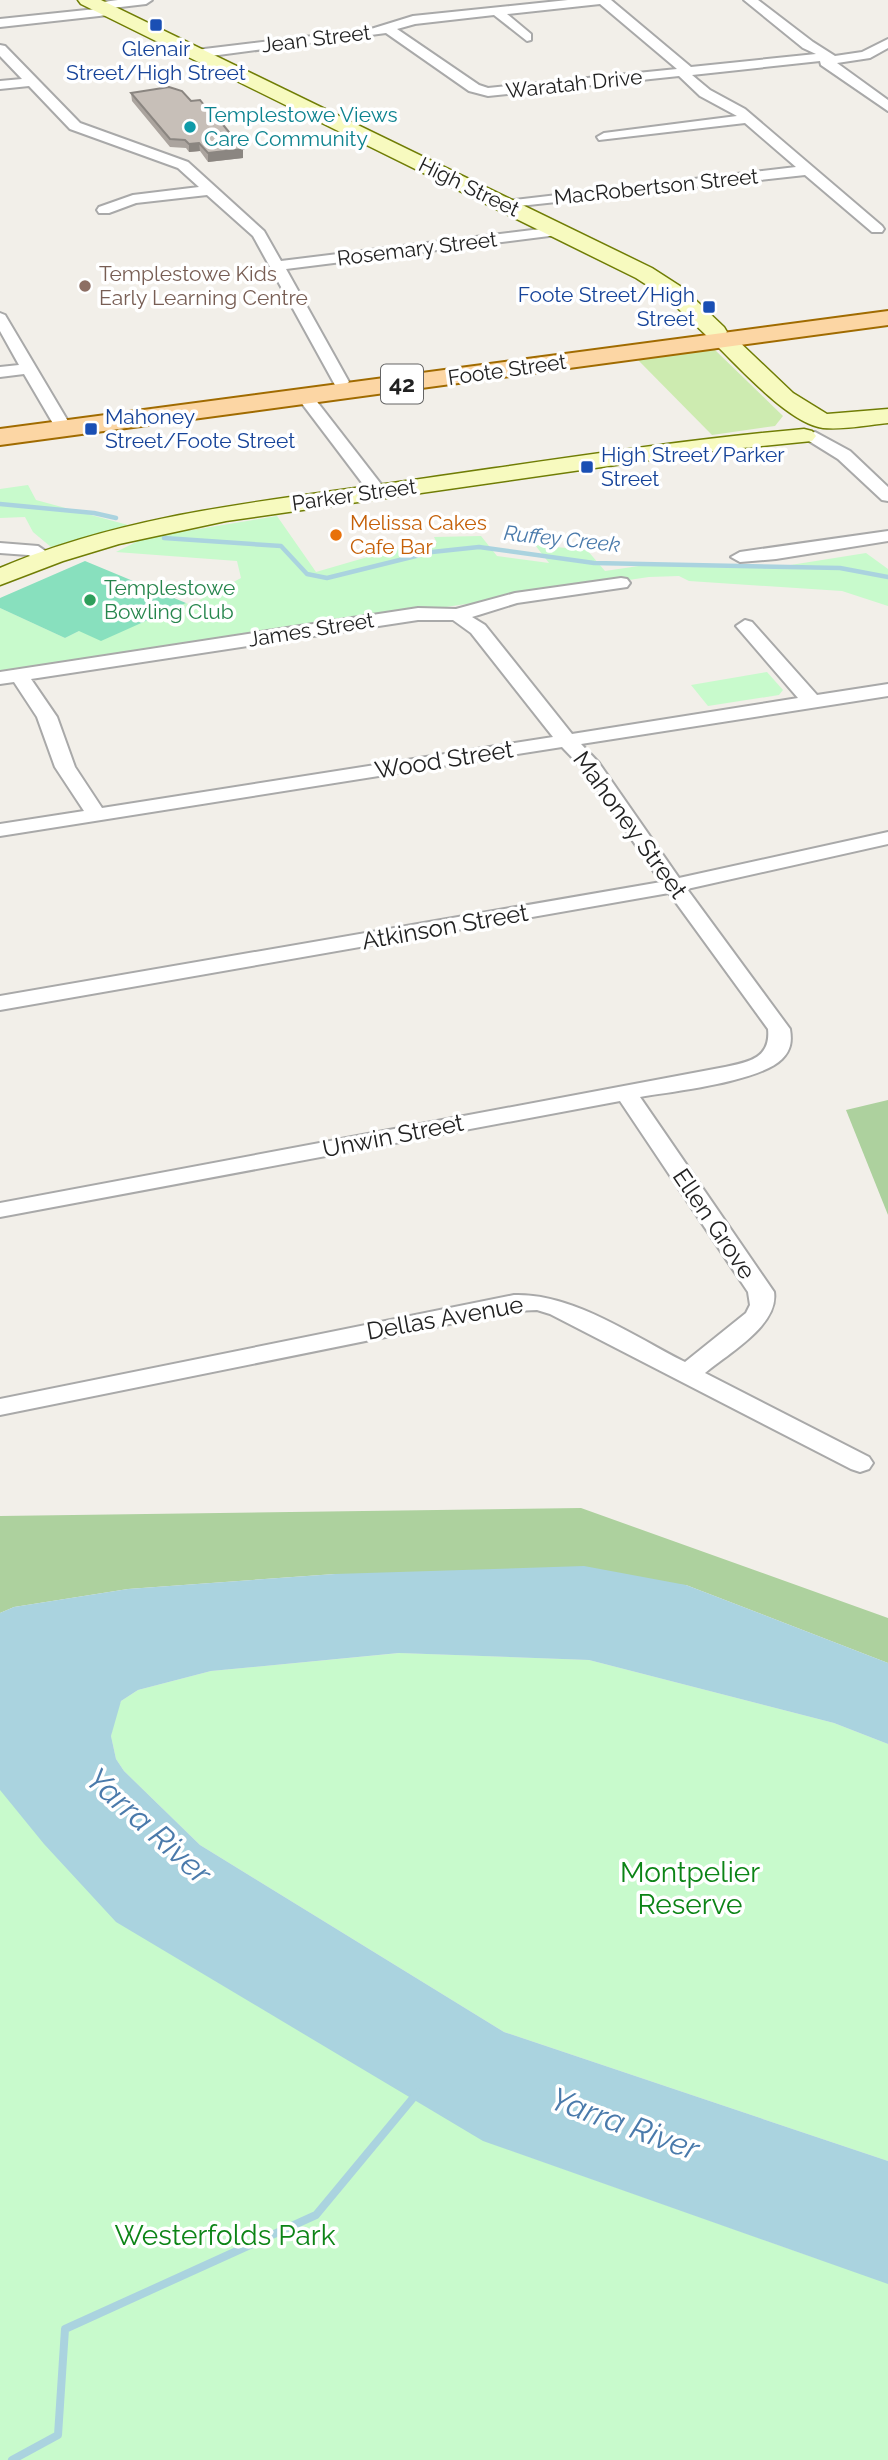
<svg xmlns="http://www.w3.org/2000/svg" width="888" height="2460" font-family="Raleway,sans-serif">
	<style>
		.grass { fill: #cdebb0 }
		.forest { fill: #add19e }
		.park { fill: #c8facc }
		.pitch { fill: #88e0be }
		.water { fill: #aad3df }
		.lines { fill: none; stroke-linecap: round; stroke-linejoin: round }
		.stream-far1 { stroke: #aad3df; stroke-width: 4.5 }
		.stream { stroke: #aad3df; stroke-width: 8 }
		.minor-casing { stroke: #a9a9a9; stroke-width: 4 }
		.secondary-casing { stroke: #707d05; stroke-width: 3 }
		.primary-casing { stroke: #a06b00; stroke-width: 4 }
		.minor { fill: #fff; fill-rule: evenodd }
		.secondary { fill: #f7fabf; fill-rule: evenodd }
		.primary { fill: #fcd6a4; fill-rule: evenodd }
		.wall { fill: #aba49e }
		.shaded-wall { fill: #8b8681 }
		.building { fill: #c7bfb8; stroke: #8b8681; stroke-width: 2 }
		.transit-dot { fill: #1a4fb4; stroke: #fff; stroke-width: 2.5 }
		.culture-dot { fill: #0f9aa8; stroke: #fff; stroke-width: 2.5 }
		.education-dot { fill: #8d6e63; stroke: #fff; stroke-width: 2.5 }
		.food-dot { fill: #e8710a; stroke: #fff; stroke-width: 2.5 }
		.leisure-dot { fill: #2e9e5b; stroke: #fff; stroke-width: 2.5 }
		.labels { text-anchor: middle; stroke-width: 7; stroke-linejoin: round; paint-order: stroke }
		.far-street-label { font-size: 21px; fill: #222; stroke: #fff }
		.far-transit-label { font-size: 21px; fill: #164399; stroke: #fff; text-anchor: start }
		.far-culture-label { font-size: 21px; fill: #0d838f; stroke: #fff; text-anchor: start }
		.far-education-label { font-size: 21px; fill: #785e54; stroke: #fff; text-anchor: start }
		.far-food-label { font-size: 21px; fill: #c56008; stroke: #fff; text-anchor: start }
		.far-water-label { font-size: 21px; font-style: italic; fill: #4a7aab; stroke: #fff }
		.far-leisure-label { font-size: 21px; fill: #27864d; stroke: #fff; text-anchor: start }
		.shield { fill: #fff; stroke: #646464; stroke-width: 2 }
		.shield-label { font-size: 23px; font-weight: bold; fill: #222 }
		.street-label { font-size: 24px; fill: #222; stroke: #fff }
		.near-park-label { font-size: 28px; fill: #0c8416; stroke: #fff }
		.near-water-label { font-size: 32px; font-style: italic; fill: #4a7aab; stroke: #fff }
	</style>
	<rect width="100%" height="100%" fill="#f2efe9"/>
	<polygon class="grass" points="714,349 783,416 775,426 712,435 637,359"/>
	<g class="forest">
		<polygon points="888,1100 888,1215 846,1110"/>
		<polygon points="581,1508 888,1618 888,1663 686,1585 335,1574 128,1589 14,1607 0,1613 0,1516"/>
	</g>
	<g class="park">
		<polygon points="28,485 36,500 128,525 51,547 33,532 25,517 0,518 0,489"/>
		<polygon points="277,516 316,572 395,549 437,543 434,537 481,536 497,556 549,563 535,545 587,550 605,571 659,563 778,567 866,553 888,569 888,606 842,591 689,581 679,576 649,577 0,673 0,608 65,638 79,631 186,603 190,605 241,578 237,561 116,552 144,538"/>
		<polygon points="767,672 783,690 779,695 708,706 691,685"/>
		<polygon points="400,1653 589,1660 834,1723 888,1744 888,2161 504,2032 200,1845 124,1771 116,1759 111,1736 115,1715 121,1701 138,1690 211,1671"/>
		<polygon points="0,1766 502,2147 818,2259 888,2280 888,2460 0,2460"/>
	</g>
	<polygon class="pitch" points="85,561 186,603 101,641 79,631 65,638 0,608 0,598"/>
	<polygon class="water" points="584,1566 686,1585 888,1663 888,1744 834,1723 589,1660 399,1653 211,1671 138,1690 121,1701 111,1736 116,1759 124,1771 200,1845 504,2032 888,2161 888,2284 483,2141 116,1922 44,1844 0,1790 0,1613 14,1607 128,1589 335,1574"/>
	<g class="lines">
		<g class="stream-far1">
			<polyline points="0,504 94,513 116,518"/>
			<polyline points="164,538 281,546 307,574 327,578 432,552 479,547 594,563 840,568 888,577"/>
		</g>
		<polyline class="stream" points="12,2460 58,2435 65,2329 316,2215 418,2092"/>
		<g class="minor-casing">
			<g id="minor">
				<polygon points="118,0 152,0 146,4 112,8 114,11 108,15 0,27 0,19 96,9 96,3"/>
				<path d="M568,0H611L691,67L816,54L803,48L744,0H758L813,42L835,56L862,52L888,39V48L870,58L837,63L888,100V111L821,65L820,61L692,75L710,90L745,109L882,226L884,229L882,232H872L805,175L500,208L498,205L500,202L505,201L796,167L745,123L599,140L597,137L604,133L737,116L700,96L679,76L488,96L469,91L386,33L196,58L190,54L196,50L371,29L413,16ZM600,4L677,69L488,88L479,85L397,29L415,24L494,15L527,41L531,40V34L507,14Z"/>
				<polygon points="0,45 5,46 80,123 188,162 264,231 281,261 557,227 564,231 557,235 286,269 349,382 341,387 335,385 253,236 207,195 136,203 109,213 99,213 97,210 99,207 133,195 199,187 178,168 70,129 29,86 0,89 0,81 22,79 0,56"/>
				<polygon points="0,313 5,315 72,428 70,432 58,432 24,374 0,377 0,367 19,365 0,331"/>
				<polygon points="305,392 311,394 384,488 387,492 384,496 372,496 297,397"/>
				<polygon points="815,432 850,451 888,487 888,501 882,500 838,459 809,441 807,437 809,433"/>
				<polygon points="888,531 888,541 776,559 740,562 731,557 740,552"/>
				<polygon points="0,543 38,546 54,557 45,562 28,555 0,553"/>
				<path d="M621,578L627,579L630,583L627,587L517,603L472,617L485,625L572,734L798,698L736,626L745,620L752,622L817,695L888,684V696L581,744L599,763L679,878L888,832V844L687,889L790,1029C792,1041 791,1050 782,1059C759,1082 674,1091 640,1097L774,1292C779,1325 729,1353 705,1373L869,1457L873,1463L869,1469L860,1472L851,1469L550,1314L537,1310L514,1311L0,1415V1399L514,1295C573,1293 633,1336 685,1362L746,1313L750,1305L748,1292L620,1101L0,1217V1203L725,1067C749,1062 771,1058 768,1029L669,893L0,1010V996L661,882L585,771L562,747L0,836V824L84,811L55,767L37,717L14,682L0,684V672L418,608L456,609L515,593ZM418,620H453L471,633L553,737L102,808L75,767L57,717L31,679Z"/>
			</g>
		</g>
		<g class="secondary-casing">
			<g id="secondary">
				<path d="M78,0H101L652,268L683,288L724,327L727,332L725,334L733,336L793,393L827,414L888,409V423C868,425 843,430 823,428C789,423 742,370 717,346L714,341L715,339L708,337L667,298L636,278L81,4Z"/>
				<path d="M804,429L812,431L816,436L812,441L713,451L226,521L119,544L63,561L0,585V568C126,514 265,501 399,482C534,463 668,441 804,429Z"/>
			</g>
		</g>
		<g class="primary-casing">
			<polygon id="primary" points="888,311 888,325 0,445 0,429"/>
		</g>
		<use href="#minor" class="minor"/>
		<use href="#secondary" class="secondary"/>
		<use href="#primary" class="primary"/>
	</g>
	<polygon class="wall" points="131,93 191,101 212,115 243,149 243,158 208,162 200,151 189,152 186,148 170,147 132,101"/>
	<g class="shaded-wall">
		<polygon points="199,143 200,151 189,152 189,144"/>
		<polygon points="243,149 243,158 208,162 208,153"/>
	</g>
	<polygon class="building" points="169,87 182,91 191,101 200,100 212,115 215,115 243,149 208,153 199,143 189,144 185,140 170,139 131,93"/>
	<g class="transit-dot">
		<rect x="149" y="18" width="14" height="14" rx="3.5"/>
		<rect x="702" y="300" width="14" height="14" rx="3.5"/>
		<rect x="84" y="422" width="14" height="14" rx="3.5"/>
		<rect x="580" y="460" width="14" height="14" rx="3.5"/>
	</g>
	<circle class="culture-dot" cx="190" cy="127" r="7"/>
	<circle class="education-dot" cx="85" cy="286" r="7"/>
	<circle class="food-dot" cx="336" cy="535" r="7"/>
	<circle class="leisure-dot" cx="90" cy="600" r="7"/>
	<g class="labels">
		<g class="far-street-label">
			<text transform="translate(316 39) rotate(-7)" y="7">Jean Street</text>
			<text transform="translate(574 84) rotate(-6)" y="7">Waratah Drive</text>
			<text transform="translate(469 187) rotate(26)" y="7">High Street</text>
			<text transform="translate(656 187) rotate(-6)" y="7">MacRobertson Street</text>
			<text transform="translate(417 249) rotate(-7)" y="7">Rosemary Street</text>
			<text transform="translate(507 370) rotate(-8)" y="7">Foote Street</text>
			<text transform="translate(354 495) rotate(-8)" y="7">Parker Street</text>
			<text transform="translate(311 630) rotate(-9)" y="7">James Street</text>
		</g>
		<g class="far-transit-label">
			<text x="156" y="56" text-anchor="middle">Glenair<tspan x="156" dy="24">Street/High Street</tspan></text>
			<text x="695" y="302" text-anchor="end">Foote Street/High<tspan x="695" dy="24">Street</tspan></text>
			<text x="105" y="424">Mahoney<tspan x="105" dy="24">Street/Foote Street</tspan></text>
			<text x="601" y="462">High Street/Parker<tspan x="601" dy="24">Street</tspan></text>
		</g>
		<g class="far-culture-label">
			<text x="204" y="122">Templestowe Views<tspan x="204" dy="24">Care Community</tspan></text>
		</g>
		<g class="far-education-label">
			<text x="99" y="281">Templestowe Kids<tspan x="99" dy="24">Early Learning Centre</tspan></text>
		</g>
		<g class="far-food-label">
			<text x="350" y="530">Melissa Cakes<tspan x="350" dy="24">Cafe Bar</tspan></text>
		</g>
		<g class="far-water-label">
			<text transform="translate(562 539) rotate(6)" y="7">Ruffey Creek</text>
		</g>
		<g class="far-leisure-label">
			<text x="104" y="595">Templestowe<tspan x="104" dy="24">Bowling Club</tspan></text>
		</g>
		<rect class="shield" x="381" y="364.5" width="42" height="39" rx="5"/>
		<g class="shield-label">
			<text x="402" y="392">42</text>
		</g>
		<g class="street-label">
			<text transform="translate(444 760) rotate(-9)" y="8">Wood Street</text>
			<text transform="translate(630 825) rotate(54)" y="8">Mahoney Street</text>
			<text transform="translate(445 927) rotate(-10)" y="8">Atkinson Street</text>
			<text transform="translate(393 1136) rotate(-11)" y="8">Unwin Street</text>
			<text transform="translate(714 1224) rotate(56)" y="8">Ellen Grove</text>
			<text transform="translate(445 1318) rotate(-10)" y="8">Dellas Avenue</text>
		</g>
		<g class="near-park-label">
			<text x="690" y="1882">Montpelier<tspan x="690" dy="32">Reserve</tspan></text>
			<text x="225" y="2245">Westerfolds Park</text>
		</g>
		<g class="near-water-label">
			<text transform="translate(149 1826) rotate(42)" y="11">Yarra River</text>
			<text transform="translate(625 2124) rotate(20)" y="11">Yarra River</text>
		</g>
	</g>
</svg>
